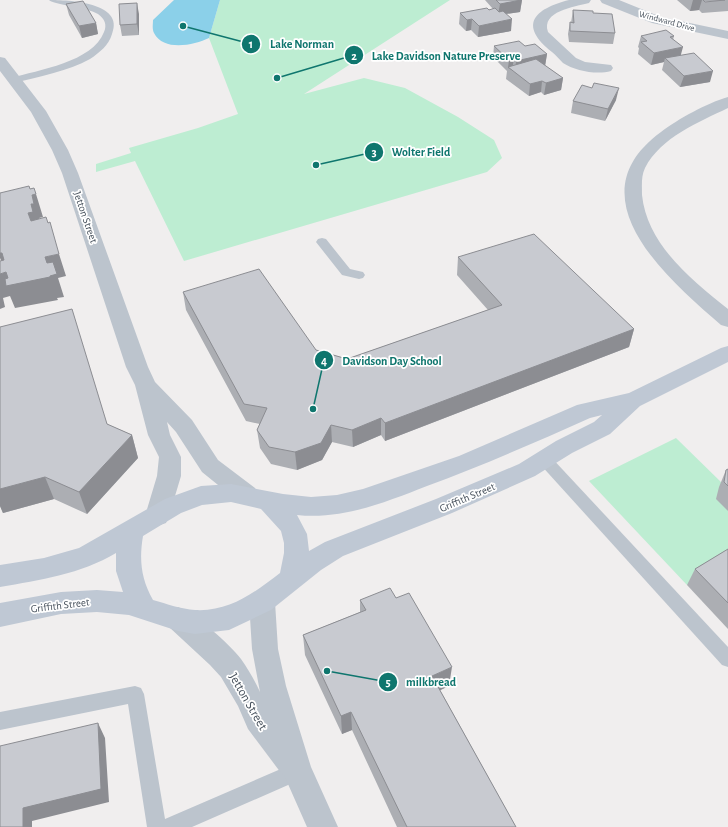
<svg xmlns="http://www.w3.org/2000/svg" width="728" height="827" font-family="'Alegreya Sans',sans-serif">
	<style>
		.green { fill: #bdedd2 }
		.water { fill: #8bd0e9 }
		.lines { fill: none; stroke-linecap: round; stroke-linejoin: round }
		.lane { fill: #bcc4cd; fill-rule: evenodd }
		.street { fill: #bcc4cd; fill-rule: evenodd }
		.secondary { fill: #bfc8d4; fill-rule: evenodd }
		.wall { fill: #acaeb3 }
		.shaded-wall { fill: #8c8d92 }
		.building { fill: #c8cad0; stroke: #8c8d92 }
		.labels { text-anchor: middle; stroke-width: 3.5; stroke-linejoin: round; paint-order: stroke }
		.far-street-label { font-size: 9px; fill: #46505b; stroke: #fff }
		.street-label { font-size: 11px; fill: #46505b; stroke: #fff }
		.near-street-label { font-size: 13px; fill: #46505b; stroke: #fff }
		.leader { fill: none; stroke: #0f766e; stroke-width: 1.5 }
		.callout-dot { fill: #0f766e; stroke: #fff; stroke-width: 1.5 }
		.mark-label { font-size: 12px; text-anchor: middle; font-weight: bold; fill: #fff }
		.callout-label { font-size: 12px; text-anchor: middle; font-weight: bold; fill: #0f766e; stroke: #fff; stroke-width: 3.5; stroke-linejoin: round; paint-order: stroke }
	</style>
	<rect width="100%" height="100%" fill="#f0eeee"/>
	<g class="green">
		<polygon points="220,0 450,0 304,94 364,78 405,88 458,117 494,140 502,158 487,172 184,261 135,161 96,172 96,164 131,153 129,148 198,128 238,114 209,38"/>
		<polygon points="676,438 724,485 728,511 728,561 687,585 589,481"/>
	</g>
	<path class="water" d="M174,0H220L209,38C194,45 164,52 154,33C152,29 153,24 153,20Z"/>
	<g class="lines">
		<g class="lane">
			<path d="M49,0C68,0 125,2 112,34C109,45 99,53 90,59C69,71 37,77 14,83L11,82L9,80L11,78C38,70 93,62 104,32C107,25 105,19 98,14C86,7 54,5 49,0Z"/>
			<polygon points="322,238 326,239 350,269 363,272 365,275 363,278 359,279 342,275 316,242 318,239"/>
			<polygon points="544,453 549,455 728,647 728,667 722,665 539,463 537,459 539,455"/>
			<polygon points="135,686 141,688 144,694 165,819 297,762 304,764 306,771 304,778 192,827 147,827 128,704 0,730 0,712"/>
		</g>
		<g class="street">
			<path d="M569,0H591L589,3C574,7 541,11 548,32L576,58L585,62L611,65L613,68L611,71C597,75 575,71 563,63C559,59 556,55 552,52C518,25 534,9 569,0Z"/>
			<polygon points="600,0 619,0 661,17 728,31 728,39 652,23 602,3"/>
			<polygon points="0,57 5,58 46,111 68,150 78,173 148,367 155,382 192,420 218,460 255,488 259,495 255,502 247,504 239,502 202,472 176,432 167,422 170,435 181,457 181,476 169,516 166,523 157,526 148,523 145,516 157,476 159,457 148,435 135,385 126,367 62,173 52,150 31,112 0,71"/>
			<path d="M728,97V108C699,122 661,137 645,168C641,176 642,186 642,195C647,245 692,280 728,309V327L721,325C667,278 572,197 661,132C678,119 707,103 728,97Z"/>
			<path d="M262,591L271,594L275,602L278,649L286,686L311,767L338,827H307L284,775L281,773L248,729L238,706L221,677L210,665L169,627L165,619L169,611L178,607C194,613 230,644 241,659C248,669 255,681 260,692L252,649L249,602L253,594Z"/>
		</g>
		<path class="secondary" d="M728,346V362L640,406L610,434L572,453L535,476L452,513L343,556L321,570L271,610L229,630L195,634L178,631L129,615L97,612L61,614L0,627V603L61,592L97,590L123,592L116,571V553C81,574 40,580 0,587V565L44,558L79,548L165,499L201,486L231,484L283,494L311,497L337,495L363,489L459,456L577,405L629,393L721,348ZM602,415L594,422L556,441L519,464L436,499L325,542L309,551L307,534L297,515C342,520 386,502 427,486C482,466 536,442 590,418ZM231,502L261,509L281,531L284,543V553L280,573C254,593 229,612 195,610C181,609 167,604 153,600C141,579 139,560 143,536L181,513L202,505Z"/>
	</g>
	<g class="wall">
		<polygon points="485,0 522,0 520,12 506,14 511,31 478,37 471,30 466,31 459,24 460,13 493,9"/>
		<polygon points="677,0 728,0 728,11 702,13 699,10 690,11"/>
		<polygon points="66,4 96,23 98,34 82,38 69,15"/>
		<polygon points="573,10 593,13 615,33 613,44 569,42 568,34 570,22 571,23"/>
		<polygon points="139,14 139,35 122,36 120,25"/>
		<polygon points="641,36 674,36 673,40 680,56 710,82 680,87 662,70 664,62 651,65 638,54 639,48 638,47"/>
		<polygon points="494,46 525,46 547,54 545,66 563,78 561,90 544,95 541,92 529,96 506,79 507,71 493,57"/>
		<polygon points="616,100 605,121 571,113 573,101"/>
		<polygon points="458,257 634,329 629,347 385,441 381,435 353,447 332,442 322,460 297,470 271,464 260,448 257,430 260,424 246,421 186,310 183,292 316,350 347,359 488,310 457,275"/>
		<polygon points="0,327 107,424 132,435 138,458 87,514 54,499 3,513 0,506"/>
		<polygon points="728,469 728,511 716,499 719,487 726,470"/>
		<polygon points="728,549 728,629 687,585 695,569"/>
		<polygon points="360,600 449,686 440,690 516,827 397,827 352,730 342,734 305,655 303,635 360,612"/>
	</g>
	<g class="shaded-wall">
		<polygon points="513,0 522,0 520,12 498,15 500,4"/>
		<polygon points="693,0 702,0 699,10 690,11"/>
		<polygon points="137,3 139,14 139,35 137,24"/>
		<polygon points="472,19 471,30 466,31 467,20"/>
		<polygon points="512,19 511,31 478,37 479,26"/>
		<polygon points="96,23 98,34 82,38 79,26"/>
		<polygon points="683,47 680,58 665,58 664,62 651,65 654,53"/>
		<polygon points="547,54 545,66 515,73 516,61"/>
		<polygon points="514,59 512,70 508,68 509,60"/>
		<polygon points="713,71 710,82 680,87 684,76"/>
		<polygon points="563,78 561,90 544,95 546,83"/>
		<polygon points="542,81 541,92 529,96 530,84"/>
		<polygon points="619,88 616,100 605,121 608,109"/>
		<polygon points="36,194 43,217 39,218 41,226 35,235 28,213 31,204 32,195"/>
		<polygon points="0,241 45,257 59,254 66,276 58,278 64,297 57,298 58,300 15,308 10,296 3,298 5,307 0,309 0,274 6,272 0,258"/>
		<polygon points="634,329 629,347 385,441 385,423"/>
		<polygon points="381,418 381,435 353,447 352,430"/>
		<polygon points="331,425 332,442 322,460 297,470 295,452"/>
		<polygon points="132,435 138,458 87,514 79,492"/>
		<polygon points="45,477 54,499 3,513 0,506 0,489"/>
		<polygon points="452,667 449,686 430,695 432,676"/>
		<polygon points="351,712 352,730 342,734 341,716"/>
		<polygon points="98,723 105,738 109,802 32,821 32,827 23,827 23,808"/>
	</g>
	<g class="building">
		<polygon points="496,0 521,0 500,4"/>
		<polygon points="703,0 725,0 705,2"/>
		<polygon points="83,1 96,23 79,26 66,4"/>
		<polygon points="137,3 137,24 120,25 119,4"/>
		<polygon points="487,8 489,10 495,8 499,12 503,11 512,19 479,26 472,19 467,20 460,13"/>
		<polygon points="573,10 593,11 593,13 612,14 615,33 570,31 570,22 574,23"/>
		<polygon points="666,30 674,36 670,37 683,47 654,53 641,42 647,41 641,36"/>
		<polygon points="519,41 525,46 535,44 547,54 516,61 514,59 509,60 494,46"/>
		<polygon points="694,53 713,71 684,76 665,58"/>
		<polygon points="536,59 563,78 546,83 542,81 530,84 508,67"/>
		<polygon points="594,83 619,88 608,109 573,101 582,85 592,88"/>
		<polygon points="29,186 30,189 34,188 36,194 32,195 34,204 31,204 33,212 28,213 31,221 46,217 48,223 50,222 59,254 45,257 47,263 53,262 57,274 50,276 50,277 6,286 5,279 8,278 6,272 0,274 0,261 4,260 2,253 0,253 0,193"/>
		<polygon points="534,234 634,329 385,423 381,418 352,430 331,425 321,443 295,452 269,447 257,430 267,408 244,404 183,292 259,269 316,350 347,359 502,305 458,257"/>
		<polygon points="72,309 107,424 132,435 79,492 45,477 0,489 0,327"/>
		<polygon points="728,469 728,486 724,482 726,470"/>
		<polygon points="728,549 728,603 695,569"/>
		<polygon points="390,588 396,598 409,593 452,667 432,676 516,827 407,827 351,712 341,716 303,635 366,610 360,600"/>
		<polygon points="98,723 101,789 23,808 23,827 0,827 0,746"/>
	</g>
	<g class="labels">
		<g class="far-street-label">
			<text transform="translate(667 21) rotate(15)" y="3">Windward Drive</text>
		</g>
		<g class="street-label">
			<text transform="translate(86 217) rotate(71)" y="4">Jetton Street</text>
			<text transform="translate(467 497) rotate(-23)" y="4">Griffith Street</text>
			<text transform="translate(60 605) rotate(-7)" y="4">Griffith Street</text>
		</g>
		<g class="near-street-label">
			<text transform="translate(249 701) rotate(60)" y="5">Jetton Street</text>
		</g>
	</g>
	<path class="leader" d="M183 26L251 44M277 78L354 55M316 165L374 152M313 409L324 360M327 671L388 682"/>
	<g class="callout-dot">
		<circle cx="183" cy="26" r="4"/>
		<circle cx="277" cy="78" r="4"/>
		<circle cx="316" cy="165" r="4"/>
		<circle cx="313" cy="409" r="4"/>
		<circle cx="327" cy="671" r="4"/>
		<circle cx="251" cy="44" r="10"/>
		<circle cx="354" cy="55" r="10"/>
		<circle cx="374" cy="152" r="10"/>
		<circle cx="324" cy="360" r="10"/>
		<circle cx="388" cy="682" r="10"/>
	</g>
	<g class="mark-label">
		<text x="251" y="48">1</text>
		<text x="354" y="60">2</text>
		<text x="374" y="156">3</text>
		<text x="324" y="365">4</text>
		<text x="388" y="686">5</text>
	</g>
	<g class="callout-label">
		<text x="302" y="48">Lake Norman</text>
		<text x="446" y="60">Lake Davidson Nature Preserve</text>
		<text x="421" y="156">Wolter Field</text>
		<text x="392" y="365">Davidson Day School</text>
		<text x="431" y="686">milkbread</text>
	</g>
</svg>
